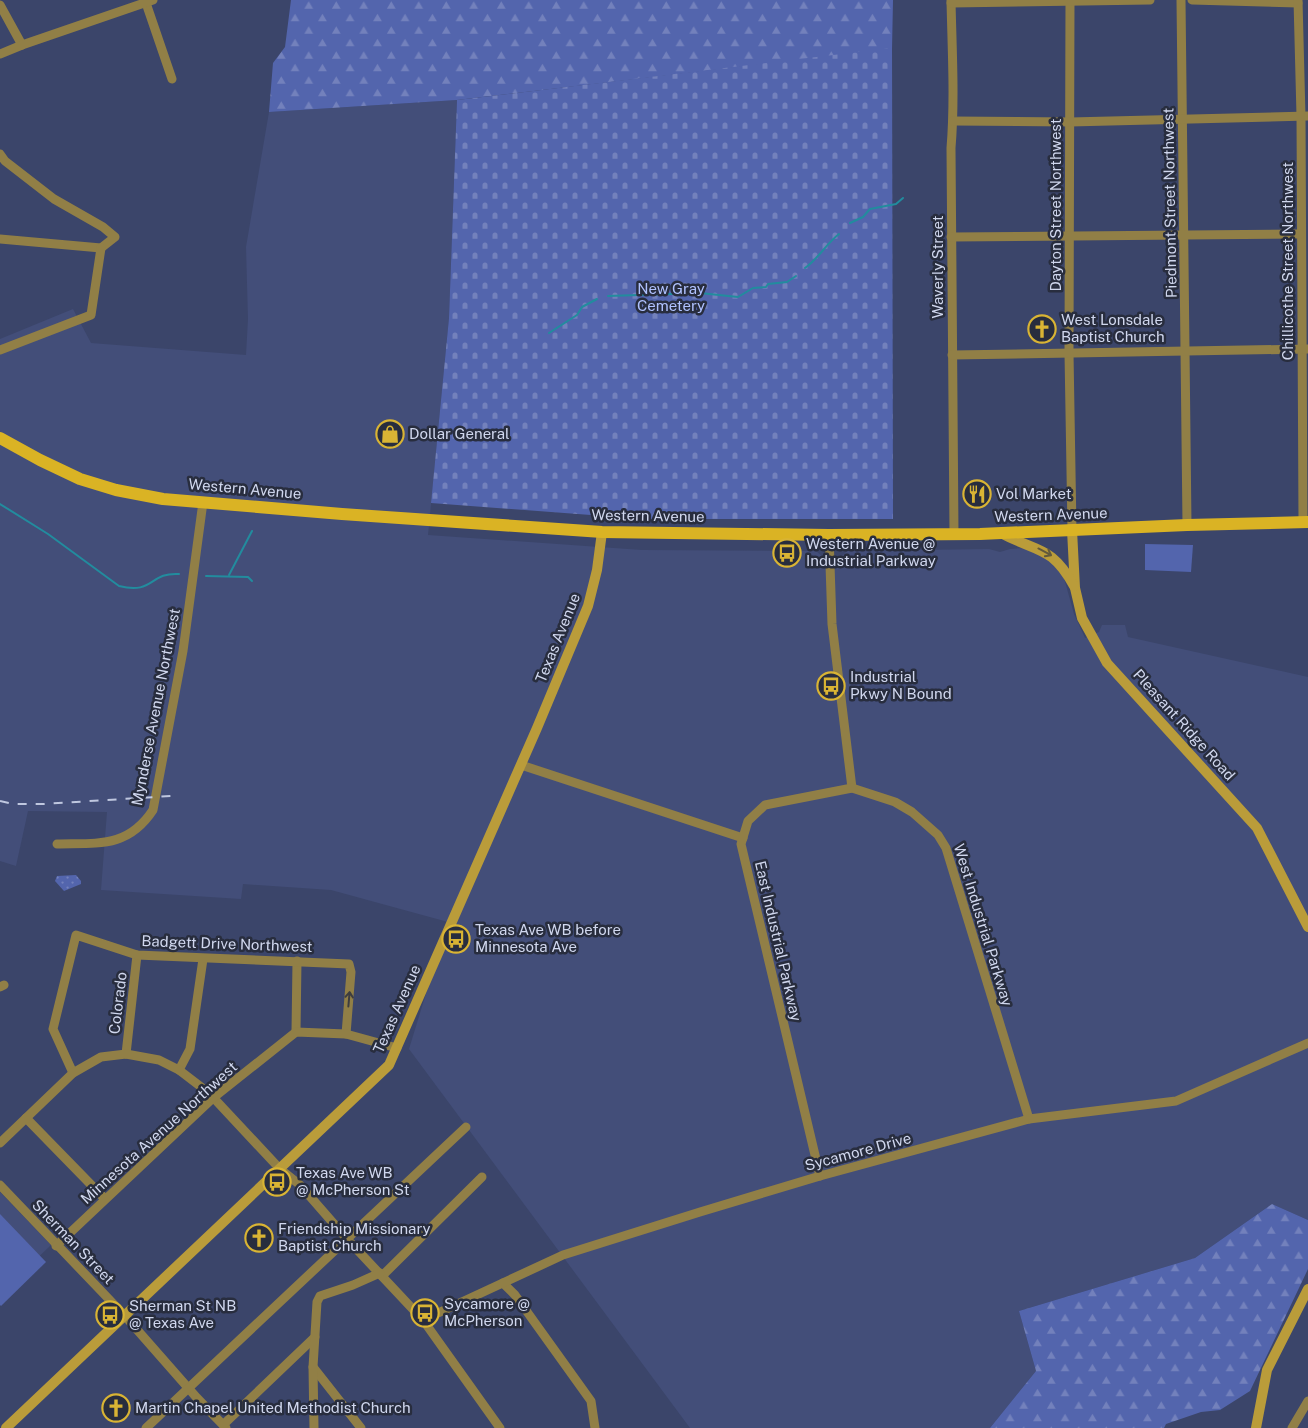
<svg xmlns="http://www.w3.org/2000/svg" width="1308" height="1428" font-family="'Public Sans',sans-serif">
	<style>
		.built { fill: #434e79 }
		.green { fill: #5365ad }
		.forest { fill: url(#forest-firs) }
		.cemetery { fill: url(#cemetery-stones) }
		.park { fill: url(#park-dots) }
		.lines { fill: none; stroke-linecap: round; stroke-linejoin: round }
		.stream { stroke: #228c9e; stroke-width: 2 }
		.street { stroke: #917f46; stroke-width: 9 }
		.secondary { stroke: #ba9c3a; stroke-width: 10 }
		.primary { stroke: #dab324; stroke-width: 12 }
		.rail { stroke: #bfc7df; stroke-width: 2; stroke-dasharray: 9 9; stroke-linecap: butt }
		.oneway { stroke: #62593c }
		.oneway2 { stroke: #3d3d40 }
		.labels { text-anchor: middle; stroke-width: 5; stroke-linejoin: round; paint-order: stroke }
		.street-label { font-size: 15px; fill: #d0d7ee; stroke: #282d3e }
		.park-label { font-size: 15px; fill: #b0c2ff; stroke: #282d3e }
		.poi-label { font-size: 15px; fill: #d0d7ee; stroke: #282d3e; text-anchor: start }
	</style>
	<defs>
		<pattern id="forest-firs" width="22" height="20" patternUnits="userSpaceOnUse" patternTransform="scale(1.25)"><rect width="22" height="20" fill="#5365ad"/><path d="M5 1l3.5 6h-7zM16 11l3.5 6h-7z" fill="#7381bc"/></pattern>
		<pattern id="cemetery-stones" width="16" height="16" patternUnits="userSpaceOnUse" patternTransform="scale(1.25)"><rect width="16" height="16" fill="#5365ad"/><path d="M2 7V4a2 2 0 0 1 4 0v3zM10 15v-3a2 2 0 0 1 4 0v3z" fill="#7381bc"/></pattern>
		<pattern id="park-dots" width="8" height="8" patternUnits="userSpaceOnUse" patternTransform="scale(1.25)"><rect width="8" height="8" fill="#5365ad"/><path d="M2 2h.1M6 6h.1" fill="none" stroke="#7381bc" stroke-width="1.8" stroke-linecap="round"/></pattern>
	</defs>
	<rect width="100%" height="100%" fill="#3b456a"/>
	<g class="built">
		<polygon points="457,100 449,318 428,535 642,550 816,551 823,557 841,557 847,551 989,549 1000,552 1010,549 1024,548 1047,557 1064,578 1074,614 1085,638 1099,632 1102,625 1125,625 1128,637 1308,677 1308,1220 1272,1204 1195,1258 1019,1311 1036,1371 990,1428 690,1428 409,1049 448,922 331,890 243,884 241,899 101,890 107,812 28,811 16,866 0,861 0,339 73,309 91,343 246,355 248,319 246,247 269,112"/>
		<polygon points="0,1192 51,1245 0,1294"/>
	</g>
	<g class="green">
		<polygon points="1145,544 1193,545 1191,572 1145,570"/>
		<polygon points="0,1214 46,1262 1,1306 0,1305"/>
	</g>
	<g class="forest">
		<polygon points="291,0 893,0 892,49 457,100 269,112 273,63 285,47"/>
		<polygon points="1272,1204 1308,1220 1308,1269 1250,1391 1220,1410 1201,1412 1166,1424 1164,1428 990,1428 1036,1371 1019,1311 1195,1258"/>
	</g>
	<polygon class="cemetery" points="892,48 893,519 644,519 431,503 449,318 457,100"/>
	<polygon class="park" points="76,875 81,881 81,884 64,891 55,881 57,876"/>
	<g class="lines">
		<g class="stream">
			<polyline points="850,223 863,217 870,209 896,204 903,198"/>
			<path d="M805,268C818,259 826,244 839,234"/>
			<polyline points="608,296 700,293 738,297 753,288 766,287 768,284 787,282 796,276"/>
			<polyline points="549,333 577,315 582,307 597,299"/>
			<path d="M0,504L48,534L119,586C154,595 149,572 179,574"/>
			<polyline points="229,575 252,531"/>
			<polyline points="206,576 248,577 252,581"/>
		</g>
		<g class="street">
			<path d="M951,0C952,50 955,99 951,148L954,534"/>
			<polyline points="1070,0 1069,353 1072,530"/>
			<polyline points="1181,0 1187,525"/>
			<polyline points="1192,0 1298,3"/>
			<polyline points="1298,0 1301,116 1303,522"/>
			<polyline points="146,3 172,79"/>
			<polyline points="951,3 1150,0"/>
			<polyline points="0,5 22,45"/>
			<polyline points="0,54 22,45 153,0"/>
			<polyline points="953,121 1070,122 1308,116"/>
			<polyline points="0,154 5,161 54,199 103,227 115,237 101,248 0,239"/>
			<polyline points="951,237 1300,234"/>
			<polyline points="0,350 91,315 101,248"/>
			<polyline points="952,355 1308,349"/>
			<polyline points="829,535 832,624 852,788"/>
			<polyline points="521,765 743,838"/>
			<path d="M57,844C98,843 128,848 153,810L183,651L203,502"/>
			<polyline points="0,987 4,985"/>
			<polyline points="296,1032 297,961"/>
			<polyline points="126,1054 137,955"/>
			<polyline points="179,1070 190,1049 203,959"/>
			<polyline points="73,1073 53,1029 76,935 137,955 349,964 351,972 346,1034"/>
			<polyline points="26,1118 105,1199"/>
			<polyline points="0,1143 73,1073 101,1057 126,1054 159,1060 179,1070 209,1093 280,1169 300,1185 348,1240 423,1320 500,1428"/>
			<polyline points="820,1176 741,844 748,821 765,805 852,788 895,802 912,812 938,835 946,848 1029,1119"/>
			<polyline points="0,1185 125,1316 197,1398 226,1428"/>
			<polyline points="56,1246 213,1098 296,1032 346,1034 397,1048"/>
			<polyline points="382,1276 482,1177"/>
			<polyline points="503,1283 515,1295 591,1401 595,1428"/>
			<polyline points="423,1320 563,1255 700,1212 820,1176 1029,1119 1176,1101 1308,1043"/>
			<polyline points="313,1367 361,1428"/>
			<polyline points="224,1424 315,1337"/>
			<polyline points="146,1428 466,1127"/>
			<polyline points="314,1428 313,1367 317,1302 320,1296 353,1285 380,1273"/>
			<polyline points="1292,1428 1308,1401"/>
		</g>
		<g class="secondary">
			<polyline points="1072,530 1075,588 1082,618 1107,663 1257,828 1308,927"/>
			<path d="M1001,533C1038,553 1051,545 1074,586"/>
			<polyline points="6,1428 389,1065 537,728 588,606 597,570 602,532"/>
			<polyline points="1256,1428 1267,1370 1308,1289"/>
		</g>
		<polyline class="primary" points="0,438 40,460 80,479 116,490 163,499 342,514 602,532 829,535 980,534 1187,525 1308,522"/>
		<polyline class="rail" points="0,801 13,804 43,804 171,796"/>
	</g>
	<defs><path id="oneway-shaft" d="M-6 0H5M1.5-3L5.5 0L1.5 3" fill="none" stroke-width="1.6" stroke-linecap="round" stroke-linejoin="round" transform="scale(1.25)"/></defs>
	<use class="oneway" href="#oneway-shaft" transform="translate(1045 552) rotate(28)"/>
	<use class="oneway2" href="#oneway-shaft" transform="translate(349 999) rotate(-85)"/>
	<defs>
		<g id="church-ring" transform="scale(1.4375)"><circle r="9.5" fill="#282d3e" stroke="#d9b434" stroke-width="1.5"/><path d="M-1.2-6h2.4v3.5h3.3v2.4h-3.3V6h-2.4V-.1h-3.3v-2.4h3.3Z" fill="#d9b434"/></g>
		<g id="shop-ring" transform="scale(1.4375)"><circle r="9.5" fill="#282d3e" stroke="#d9b434" stroke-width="1.5"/><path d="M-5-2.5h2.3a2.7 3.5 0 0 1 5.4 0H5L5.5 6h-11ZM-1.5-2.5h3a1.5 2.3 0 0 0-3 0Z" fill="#d9b434"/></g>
		<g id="restaurant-ring" transform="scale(1.4375)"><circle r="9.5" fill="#282d3e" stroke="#d9b434" stroke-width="1.5"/><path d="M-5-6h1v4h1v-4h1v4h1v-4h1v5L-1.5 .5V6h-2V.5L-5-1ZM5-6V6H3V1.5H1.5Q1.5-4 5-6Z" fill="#d9b434"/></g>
		<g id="bus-ring" transform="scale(1.4375)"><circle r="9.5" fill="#282d3e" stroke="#d9b434" stroke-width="1.5"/><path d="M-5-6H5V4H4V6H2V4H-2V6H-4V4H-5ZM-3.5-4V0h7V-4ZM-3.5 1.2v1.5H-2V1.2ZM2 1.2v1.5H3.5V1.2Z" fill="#d9b434"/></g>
	</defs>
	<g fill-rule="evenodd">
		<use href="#church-ring" x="1042" y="329"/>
		<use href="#shop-ring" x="390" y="434"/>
		<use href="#restaurant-ring" x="977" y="494"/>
		<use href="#bus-ring" x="787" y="553"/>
		<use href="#bus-ring" x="831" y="686"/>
		<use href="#bus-ring" x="456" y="939"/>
		<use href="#bus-ring" x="277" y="1182"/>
		<use href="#church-ring" x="259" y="1238"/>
		<use href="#bus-ring" x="425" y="1313"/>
		<use href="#bus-ring" x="110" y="1315"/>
		<use href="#church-ring" x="116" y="1408"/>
	</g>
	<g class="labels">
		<g class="street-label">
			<text transform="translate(1170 203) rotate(-91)" y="5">Piedmont Street Northwest</text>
			<text transform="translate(1056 205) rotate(-90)" y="5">Dayton Street Northwest</text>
			<text transform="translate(1288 261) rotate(-90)" y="5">Chillicothe Street Northwest</text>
			<text transform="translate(938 267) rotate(-90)" y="5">Waverly Street</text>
			<text transform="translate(245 489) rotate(5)" y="5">Western Avenue</text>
			<text transform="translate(1051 515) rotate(-2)" y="5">Western Avenue</text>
			<text transform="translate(648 516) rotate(1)" y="5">Western Avenue</text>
			<text transform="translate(558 638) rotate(-68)" y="5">Texas Avenue</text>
			<text transform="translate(156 707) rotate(-79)" y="5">Mynderse Avenue Northwest</text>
			<text transform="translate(1184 725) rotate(48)" y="5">Pleasant Ridge Road</text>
			<text transform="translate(983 925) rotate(73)" y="5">West Industrial Parkway</text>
			<text transform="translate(778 941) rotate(77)" y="5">East Industrial Parkway</text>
			<text transform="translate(227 944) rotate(2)" y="5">Badgett Drive Northwest</text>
			<text transform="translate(118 1003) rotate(-83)" y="5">Colorado</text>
			<text transform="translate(397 1009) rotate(-66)" y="5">Texas Avenue</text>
			<text transform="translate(159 1133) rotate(-42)" y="5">Minnesota Avenue Northwest</text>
			<text transform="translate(858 1152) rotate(-15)" y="5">Sycamore Drive</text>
			<text transform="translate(73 1242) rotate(46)" y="5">Sherman Street</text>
		</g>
		<g class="park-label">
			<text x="671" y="294">New Gray<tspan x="671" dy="17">Cemetery</tspan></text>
		</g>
		<g class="poi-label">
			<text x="1061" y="325">West Lonsdale<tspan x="1061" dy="17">Baptist Church</tspan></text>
			<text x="409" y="439">Dollar General</text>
			<text x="996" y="499">Vol Market</text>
			<text x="806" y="549">Western Avenue @<tspan x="806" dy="17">Industrial Parkway</tspan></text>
			<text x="850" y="682">Industrial<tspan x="850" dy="17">Pkwy N Bound</tspan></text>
			<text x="475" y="935">Texas Ave WB before<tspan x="475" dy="17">Minnesota Ave</tspan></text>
			<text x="296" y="1178">Texas Ave WB<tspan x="296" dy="17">@ McPherson St</tspan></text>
			<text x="278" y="1234">Friendship Missionary<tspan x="278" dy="17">Baptist Church</tspan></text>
			<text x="444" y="1309">Sycamore @<tspan x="444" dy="17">McPherson</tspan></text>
			<text x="129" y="1311">Sherman St NB<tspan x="129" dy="17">@ Texas Ave</tspan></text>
			<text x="135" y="1413">Martin Chapel United Methodist Church</text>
		</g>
	</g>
</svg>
